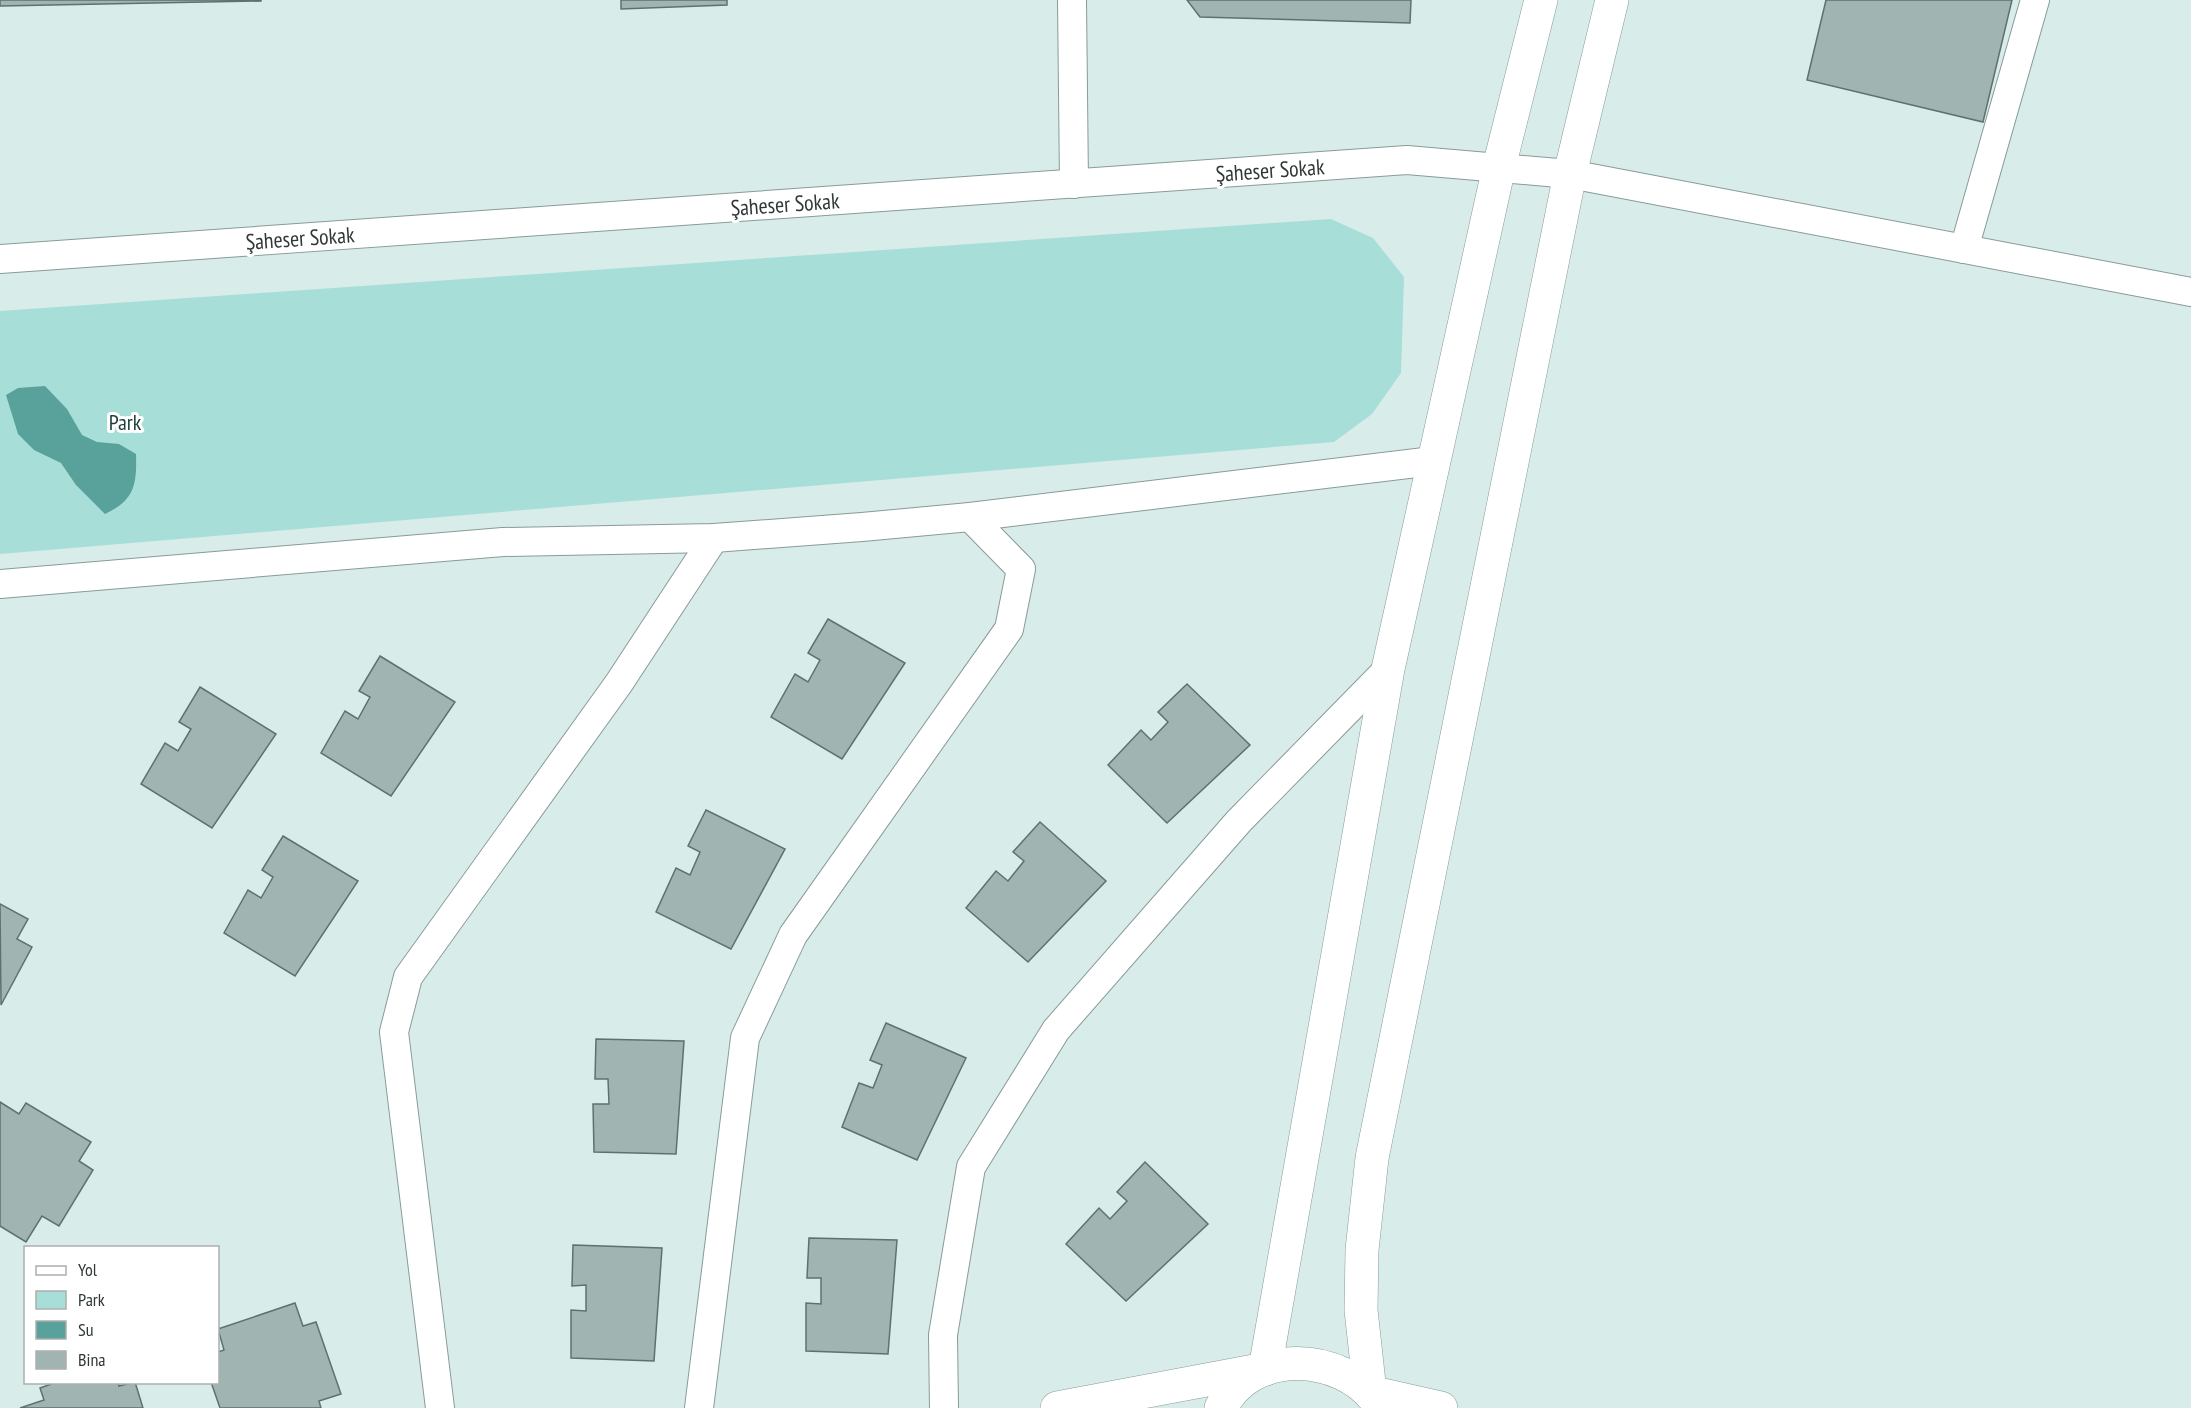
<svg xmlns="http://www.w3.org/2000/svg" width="2191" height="1408" font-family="'PT Sans Narrow',sans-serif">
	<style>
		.green { fill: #a8ded8 }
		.water { fill: #59a19b }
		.building { fill: #a0b4b1; stroke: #5f716f; stroke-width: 1.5 }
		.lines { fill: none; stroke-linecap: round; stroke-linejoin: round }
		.street-casing { stroke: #889b99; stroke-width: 30 }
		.secondary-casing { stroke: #889b99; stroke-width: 34 }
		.street { stroke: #fff; stroke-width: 28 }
		.secondary { stroke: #fff; stroke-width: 33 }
		.labels { text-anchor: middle; stroke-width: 6; stroke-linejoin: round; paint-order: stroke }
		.street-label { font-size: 22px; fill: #303837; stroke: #fff }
		.park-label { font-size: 22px; fill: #1a3e3b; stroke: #fff }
	</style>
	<rect width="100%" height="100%" fill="#d8ecea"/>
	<polygon class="green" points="1331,219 1373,238 1404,277 1401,373 1372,414 1334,442 0,554 0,311"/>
	<path class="water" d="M45,386L67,409L82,435L97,442L119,444L136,454C137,486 134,500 105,514L76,485L61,463L34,450L18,434L6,395L18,388Z"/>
	<g class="building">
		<polygon points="0,0 261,0 261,1 0,6"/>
		<polygon points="621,0 727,0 727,5 621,9"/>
		<polygon points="1187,0 1411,0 1410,23 1200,17"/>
		<polygon points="1826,0 2012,0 1983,122 1807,80"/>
		<polygon points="828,619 905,663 842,759 771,717 795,674 808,682 820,660 808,653"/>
		<polygon points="380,656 455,702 391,796 321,753 345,711 358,719 370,697 359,691"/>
		<polygon points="1187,684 1250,745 1167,823 1108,765 1141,730 1151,740 1168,722 1158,712"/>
		<polygon points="200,687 276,734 212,828 141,784 165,743 178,751 191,729 179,722"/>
		<polygon points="706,810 785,849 731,949 656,912 676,868 690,875 700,852 688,846"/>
		<polygon points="1040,822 1106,881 1028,962 966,908 996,871 1008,881 1024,861 1013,852"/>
		<polygon points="283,836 358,881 295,976 224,933 248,890 261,898 273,877 262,870"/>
		<polygon points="0,904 28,919 17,939 32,947 1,1005"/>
		<polygon points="886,1023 966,1058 917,1160 842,1127 859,1083 873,1088 882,1065 870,1060"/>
		<polygon points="596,1039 684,1041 676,1154 594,1152 593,1104 609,1104 608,1079 595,1079"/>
		<polygon points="0,1102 19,1114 26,1103 91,1142 79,1161 93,1170 59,1226 42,1216 26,1242 0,1226"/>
		<polygon points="1145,1162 1208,1224 1126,1301 1066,1244 1099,1208 1110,1219 1127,1201 1117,1192"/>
		<polygon points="809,1238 897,1240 888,1354 806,1351 806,1303 821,1304 821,1278 807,1278"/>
		<polygon points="573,1245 662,1248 654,1361 571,1358 571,1310 586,1311 586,1285 572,1286"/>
		<polygon points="295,1303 303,1326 316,1322 341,1394 319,1401 321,1408 220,1408 211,1382 218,1382 218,1352 224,1350 218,1329"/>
		<polygon points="57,1382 118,1382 119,1386 135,1382 143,1408 20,1408 44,1400 40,1388"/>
	</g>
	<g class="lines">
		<g class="street-casing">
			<g id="street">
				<polyline points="1072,0 1074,184"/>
				<polyline points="1964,249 2035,0"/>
				<polyline points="0,259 1407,160 1570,174 2191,292"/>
				<polyline points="0,584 503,542 714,538 862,527 970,517 1433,461"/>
				<polyline points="440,1408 394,1032 408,977 619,683 714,538"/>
				<polyline points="699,1408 745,1038 793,935 1009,629 1021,569 970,517"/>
				<polyline points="944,1408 943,1335 971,1167 1056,1030 1239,821 1388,669"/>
			</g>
		</g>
		<g class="secondary-casing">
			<g id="secondary">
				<polyline points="1265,1369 1388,669 1499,167 1541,0"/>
				<polyline points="1370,1392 1361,1310 1362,1250 1372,1158 1570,174 1612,0"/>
				<polyline points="1370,1392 1441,1408"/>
				<polyline points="1057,1408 1265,1369"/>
				<path d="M1221,1408C1251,1347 1342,1352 1378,1403"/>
			</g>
		</g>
		<use href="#street" class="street"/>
		<use href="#secondary" class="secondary"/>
	</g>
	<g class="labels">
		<g class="street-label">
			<text transform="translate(1270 170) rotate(-4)" y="8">Şaheser Sokak</text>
			<text transform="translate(785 204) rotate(-4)" y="8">Şaheser Sokak</text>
			<text transform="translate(300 238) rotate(-4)" y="8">Şaheser Sokak</text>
		</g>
		<g class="park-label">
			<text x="125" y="430">Park</text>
		</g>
	</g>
	<rect x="24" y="1246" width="195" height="138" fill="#ffffff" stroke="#acafaf" stroke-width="1.5"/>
	<rect x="36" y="1266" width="30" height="9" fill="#ffffff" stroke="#acafaf" stroke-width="1.5"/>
	<text x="78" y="1276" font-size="18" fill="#303837">Yol</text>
	<rect x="36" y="1291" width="30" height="18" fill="#a8ded8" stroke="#acafaf" stroke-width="1.5"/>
	<text x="78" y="1306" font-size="18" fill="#303837">Park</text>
	<rect x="36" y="1321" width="30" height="18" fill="#59a19b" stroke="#acafaf" stroke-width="1.5"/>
	<text x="78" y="1336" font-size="18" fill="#303837">Su</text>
	<rect x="36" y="1351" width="30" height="18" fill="#a0b4b1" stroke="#acafaf" stroke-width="1.5"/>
	<text x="78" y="1366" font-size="18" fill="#303837">Bina</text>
</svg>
